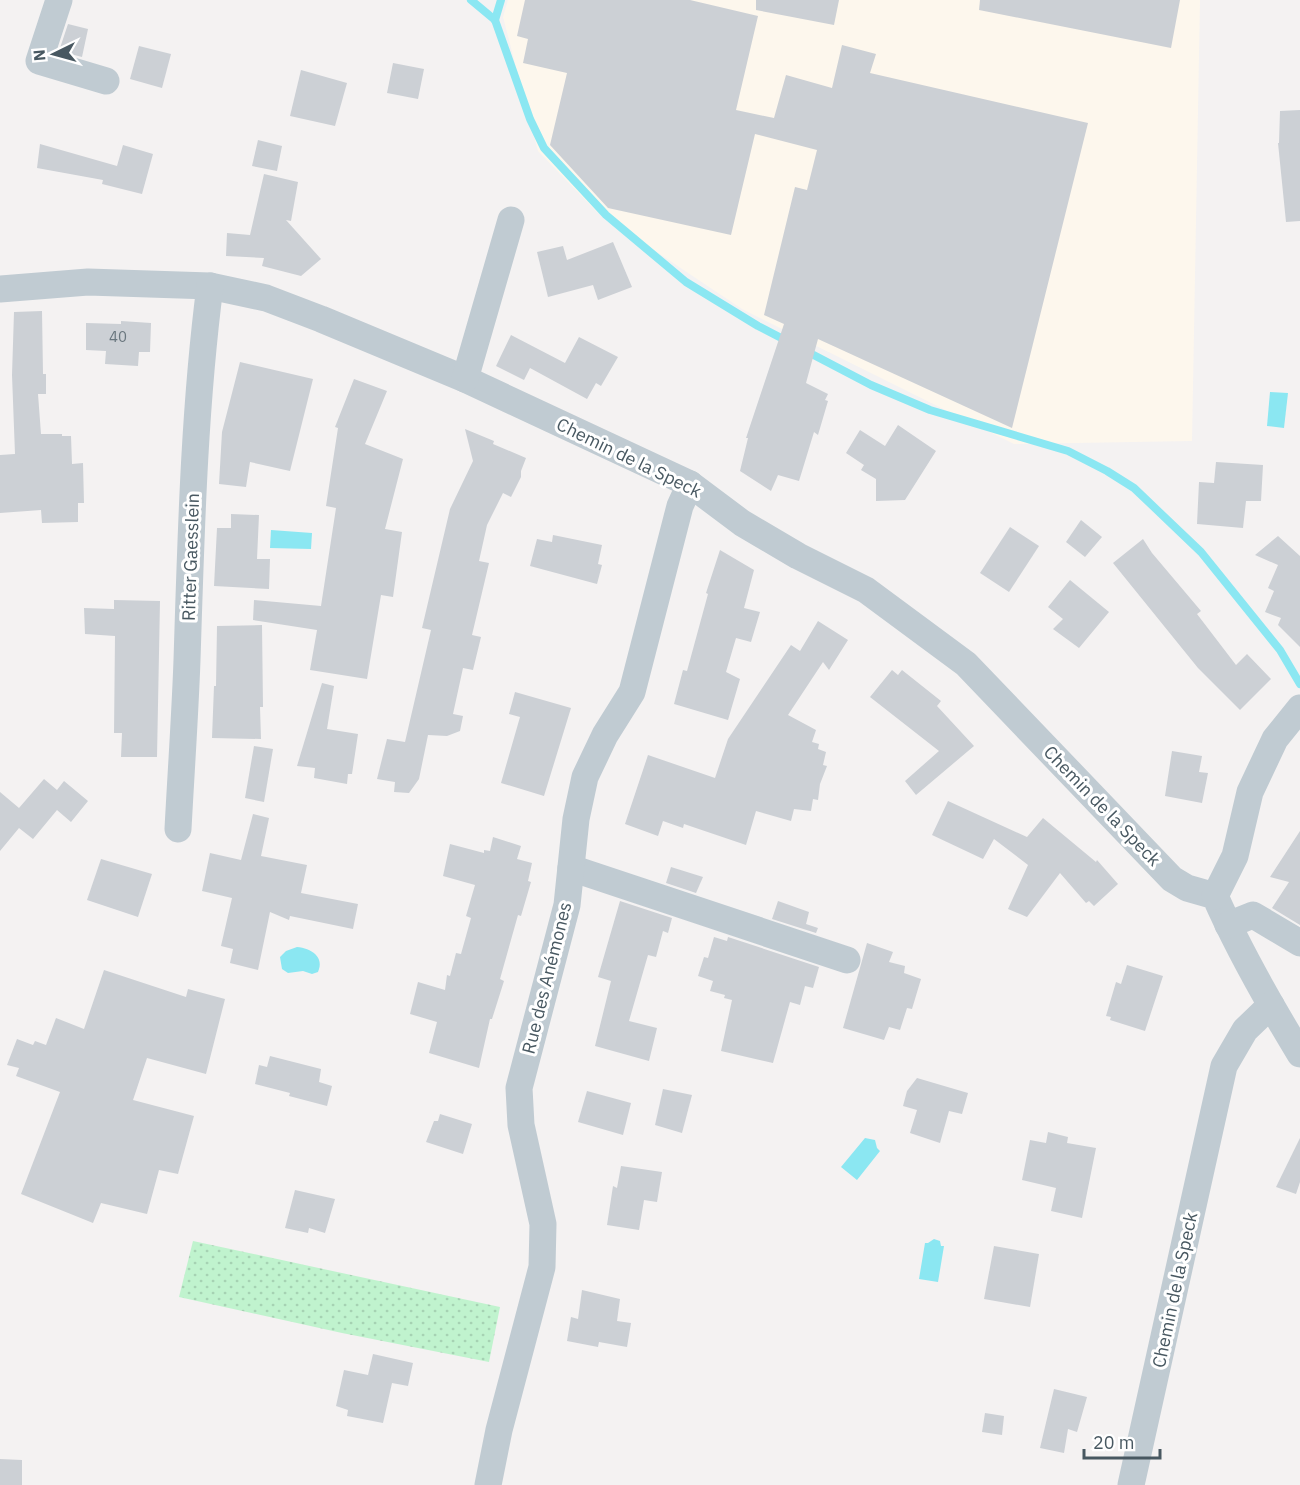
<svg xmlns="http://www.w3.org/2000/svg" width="1300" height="1485" font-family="'IBM Plex Sans',sans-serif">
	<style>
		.commercial { fill: #fdf7ed }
		.garden { fill: url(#garden-dots) }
		.water { fill: #8be7f2 }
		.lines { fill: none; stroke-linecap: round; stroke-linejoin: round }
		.stream { stroke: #8be7f2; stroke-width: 8 }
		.building { fill: #ccd0d5 }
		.minor { stroke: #c0cbd2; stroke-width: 27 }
		.labels { text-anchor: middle; stroke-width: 6; stroke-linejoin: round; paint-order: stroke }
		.number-label { font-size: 15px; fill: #69767e }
		.street-label { font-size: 18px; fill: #485861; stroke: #fff }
	</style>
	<defs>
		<pattern id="garden-dots" width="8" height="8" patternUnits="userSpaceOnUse" patternTransform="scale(1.5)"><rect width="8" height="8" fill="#c0f3ce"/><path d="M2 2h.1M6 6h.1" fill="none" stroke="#a6d2b3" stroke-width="1.8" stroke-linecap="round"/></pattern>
	</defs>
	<rect width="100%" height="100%" fill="#f4f2f2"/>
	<polygon class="commercial" points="508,0 1200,0 1192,441 1014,444 742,309 597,212 538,151 503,17"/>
	<polygon class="garden" points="193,1241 500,1307 489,1362 342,1333 179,1297"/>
	<g class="water">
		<polygon points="1270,392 1288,393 1284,428 1267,426"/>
		<polygon points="271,530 312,533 311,549 270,548"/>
		<path d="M297,947C311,948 325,957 318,972L312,974L303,971L288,973L282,969L280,957L286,951Z"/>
		<polygon points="865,1138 875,1140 877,1148 880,1151 857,1180 841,1167"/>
		<polygon points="934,1239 940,1241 941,1246 944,1246 938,1282 919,1279 925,1243 928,1243"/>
	</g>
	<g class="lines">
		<g class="stream">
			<polyline points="471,0 495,20 530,119 544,148 606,215 686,282 758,326 787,341"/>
			<polyline points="495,20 501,0"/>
			<polyline points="806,351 871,385 930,410 1068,451 1107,471 1134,488 1201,552 1280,650 1300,684"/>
		</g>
	</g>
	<g class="building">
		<polygon points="525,0 690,0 758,16 736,110 774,118 786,75 832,88 842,45 876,54 870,73 1088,123 1012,428 818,339 806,383 828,394 825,400 828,401 818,435 814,432 799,481 778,475 771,491 740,471 748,438 746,438 784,324 764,315 795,187 807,190 817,150 755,134 731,235 608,208 550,145 567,73 523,63 528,39 517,36"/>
		<polygon points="756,0 839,0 834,25 756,10"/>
		<polygon points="980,0 1180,0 1171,48 979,10"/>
		<polygon points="68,24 88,29 82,57 59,51"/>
		<polygon points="139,46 171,54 162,88 130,79"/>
		<polygon points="393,63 424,69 418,99 387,93"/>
		<polygon points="301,70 347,83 335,126 290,116"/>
		<polygon points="1300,110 1300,221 1286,222 1278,143 1279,143 1280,111"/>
		<polygon points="258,140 282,146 277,171 252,166"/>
		<polygon points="40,144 117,166 123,145 153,154 142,194 102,184 103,180 37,168"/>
		<polygon points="264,174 298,182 291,221 286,220 321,259 301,276 262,266 264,258 226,256 227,233 250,235"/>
		<polygon points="613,242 632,287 598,300 593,285 548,297 537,252 563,246 567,260"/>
		<polygon points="42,311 43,374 46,374 46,394 38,394 41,434 62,434 62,436 71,436 72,464 83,463 84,503 78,503 78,522 42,523 41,510 0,513 0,455 15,454 12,375 14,312"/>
		<polygon points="121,321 151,323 150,352 139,352 138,366 105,364 106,351 86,350 86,323 121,324"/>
		<polygon points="511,335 565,363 579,337 618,357 601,386 596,383 587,399 530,368 524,380 496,366"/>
		<polygon points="240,362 313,379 290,471 250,462 246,487 219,484 222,432"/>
		<polygon points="354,379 387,391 365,444 403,459 385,529 402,532 393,597 381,595 367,679 310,670 317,630 253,620 254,600 321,606 336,508 326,506 338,428 335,427"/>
		<polygon points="898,425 936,451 905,500 876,501 876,479 861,470 864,465 846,453 860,430 885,446"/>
		<polygon points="465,429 494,441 493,444 526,458 521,471 521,477 511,497 503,493 487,525 479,561 489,563 472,635 481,637 473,670 463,668 453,714 463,716 460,731 447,736 428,735 419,779 409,793 394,792 395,782 377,779 387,739 405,742 431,630 422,628 450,509 473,461"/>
		<polygon points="1216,462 1263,465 1261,501 1246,501 1243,528 1197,524 1199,482 1214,483"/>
		<polygon points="231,514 259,515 257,559 270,559 269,589 214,586 217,528 231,528"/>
		<polygon points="1081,520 1102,537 1085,557 1066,542"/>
		<polygon points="1010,527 1039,546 1009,592 980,573"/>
		<polygon points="553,535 602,545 598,564 602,565 597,584 530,566 537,539 552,542"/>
		<polygon points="1278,536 1300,556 1300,647 1278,625 1281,618 1265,612 1274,591 1268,588 1278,565 1255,555"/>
		<polygon points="1143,539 1152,553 1201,611 1197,614 1236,665 1247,654 1271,679 1240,710 1198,668 1113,563"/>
		<polygon points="720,550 754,570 744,608 760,612 751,642 736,638 726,672 740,679 728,720 674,704 683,670 687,671 708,594 706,593"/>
		<polygon points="1070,580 1109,612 1079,648 1053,629 1063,619 1048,607"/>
		<polygon points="114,600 160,601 157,757 121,757 122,733 114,733 115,636 85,634 84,608 114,609"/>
		<polygon points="818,621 848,640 829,670 823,662 788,715 816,730 812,742 819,744 818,749 826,752 823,765 827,766 820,784 818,800 813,799 811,811 794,809 791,821 756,811 746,845 684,824 683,828 663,821 658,836 625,824 648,755 715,778 728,739 791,645 800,651"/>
		<polygon points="262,625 263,707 260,707 261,739 212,738 214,686 216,686 217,626"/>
		<polygon points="892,670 898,675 902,670 941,701 937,706 974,746 916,795 905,781 939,751 870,697"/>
		<polygon points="322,683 334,686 327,729 358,734 352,774 348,774 347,784 314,778 315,768 297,766"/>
		<polygon points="515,692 571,708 544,796 501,783 520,717 509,714"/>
		<polygon points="254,746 273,749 264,802 245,798"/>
		<polygon points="1172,751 1202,756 1199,772 1208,773 1202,803 1165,796"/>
		<polygon points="44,779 57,790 64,781 88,801 71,822 57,810 33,839 19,828 0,851 0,792 19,808"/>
		<polygon points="948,801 1027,837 1043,818 1096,862 1097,860 1118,884 1094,906 1089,901 1086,903 1060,873 1027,917 1008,909 1028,865 994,839 983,859 932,835"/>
		<polygon points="253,814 269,818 261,856 307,865 301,893 358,904 353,929 290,916 289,920 270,912 258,970 230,963 233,949 221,946 232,898 202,891 210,853 241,860"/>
		<polygon points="1300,831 1300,925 1272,908 1289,882 1270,877"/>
		<polygon points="493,837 521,846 517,859 532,863 528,881 531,882 521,916 518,915 500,979 504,981 492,1019 490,1019 479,1068 429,1053 437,1022 410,1014 418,982 445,990 447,975 450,976 456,953 461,954 471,918 466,916 475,885 443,876 450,844 484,853 484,850 490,851"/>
		<polygon points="101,859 152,874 138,917 87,900"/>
		<polygon points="671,867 703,877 696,893 666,883"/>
		<polygon points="620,901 672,918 668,933 663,931 656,957 648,955 629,1021 657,1028 649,1061 595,1046 611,981 598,977"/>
		<polygon points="778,901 809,912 806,924 818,928 816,933 772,919"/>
		<polygon points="714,937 727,941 728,937 819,967 813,988 805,986 800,1005 790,1002 773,1063 721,1051 732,1000 724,998 725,995 710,991 713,981 698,976 704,957 708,958"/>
		<polygon points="867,943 893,952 889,962 905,966 904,973 921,979 912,1009 907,1008 900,1030 889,1027 884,1040 843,1028"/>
		<polygon points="1127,965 1163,976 1145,1031 1110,1020 1111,1017 1106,1016 1116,982 1121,984"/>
		<polygon points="104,970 186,997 188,989 225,999 206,1074 147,1058 133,1100 194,1116 178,1174 159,1170 147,1214 101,1203 93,1223 21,1194 60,1092 16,1076 19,1068 7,1065 17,1039 33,1045 35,1041 46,1045 56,1018 84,1029"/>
		<polygon points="270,1056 321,1069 319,1082 332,1086 327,1106 289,1096 290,1093 255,1084 259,1065 267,1067"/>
		<polygon points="917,1078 968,1093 962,1114 949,1111 940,1143 910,1133 917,1110 903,1106 907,1091"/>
		<polygon points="663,1089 692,1095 682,1133 655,1125"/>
		<polygon points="587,1091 631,1103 623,1135 578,1122"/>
		<polygon points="440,1114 472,1124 463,1154 426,1142 434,1121 438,1121"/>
		<polygon points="1048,1132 1068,1137 1067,1143 1096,1148 1082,1218 1051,1211 1056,1188 1022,1180 1030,1140 1046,1143"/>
		<polygon points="1300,1138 1300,1182 1296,1194 1276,1187"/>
		<polygon points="621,1166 662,1172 657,1202 644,1200 639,1230 607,1225 613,1186 617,1188"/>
		<polygon points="295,1190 335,1199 325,1233 309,1228 308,1233 285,1228"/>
		<polygon points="994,1246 1039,1254 1030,1307 984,1299"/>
		<polygon points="582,1290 620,1299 617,1321 631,1323 627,1347 599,1342 598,1347 567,1341 571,1317 578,1319"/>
		<polygon points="373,1354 413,1363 408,1386 392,1383 383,1423 347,1416 348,1410 336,1406 344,1370 368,1375"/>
		<polygon points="1054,1389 1087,1397 1077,1432 1068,1429 1064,1453 1040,1448"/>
		<polygon points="985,1413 1004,1416 1002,1435 982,1432"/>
		<polygon points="0,1459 22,1460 22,1485 0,1485"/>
	</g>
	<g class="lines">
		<g class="minor">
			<polyline points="59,0 39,61 106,81"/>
			<path d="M0,289L88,282L210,286L266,298L321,319L465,379L690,484L742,523L798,556L866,590L966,664L1172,879L1187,888L1215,896C1239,951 1269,1003 1300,1054"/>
			<polyline points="465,379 511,220"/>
			<path d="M178,829C181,772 185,716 187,660C191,535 194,410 210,286"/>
			<polyline points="571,868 847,960"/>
			<polyline points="1215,896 1235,856 1250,792 1275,739 1300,708"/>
			<polyline points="1228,925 1253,915 1300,943"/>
			<polyline points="488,1485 499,1430 542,1267 543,1224 521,1125 519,1088 567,905 576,819 585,777 605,735 632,692 680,506 690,484"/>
			<polyline points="1131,1485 1224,1066 1245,1030 1271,1005"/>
		</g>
	</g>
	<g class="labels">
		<g class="number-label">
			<text x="118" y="342">40</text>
		</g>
		<g class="street-label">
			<text transform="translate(629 458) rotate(26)" y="6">Chemin de la Speck</text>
			<text transform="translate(191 557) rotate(-88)" y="6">Ritter Gaesslein</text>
			<text transform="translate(1102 806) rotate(46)" y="6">Chemin de la Speck</text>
			<text transform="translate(547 978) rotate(-76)" y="6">Rue des Anémones</text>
			<text transform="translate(1175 1290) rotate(-78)" y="6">Chemin de la Speck</text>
		</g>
	</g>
	<g transform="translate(54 54) rotate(265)" stroke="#ffffff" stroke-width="4.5" paint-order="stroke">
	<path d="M0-4.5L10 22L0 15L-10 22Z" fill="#485861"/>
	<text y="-9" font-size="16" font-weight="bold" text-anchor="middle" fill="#485861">N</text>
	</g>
	<path d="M1084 1449v9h76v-9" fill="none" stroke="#485861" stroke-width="3"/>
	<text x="1093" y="1449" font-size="18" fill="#485861" stroke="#ffffff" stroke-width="4.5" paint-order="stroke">20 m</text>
</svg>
